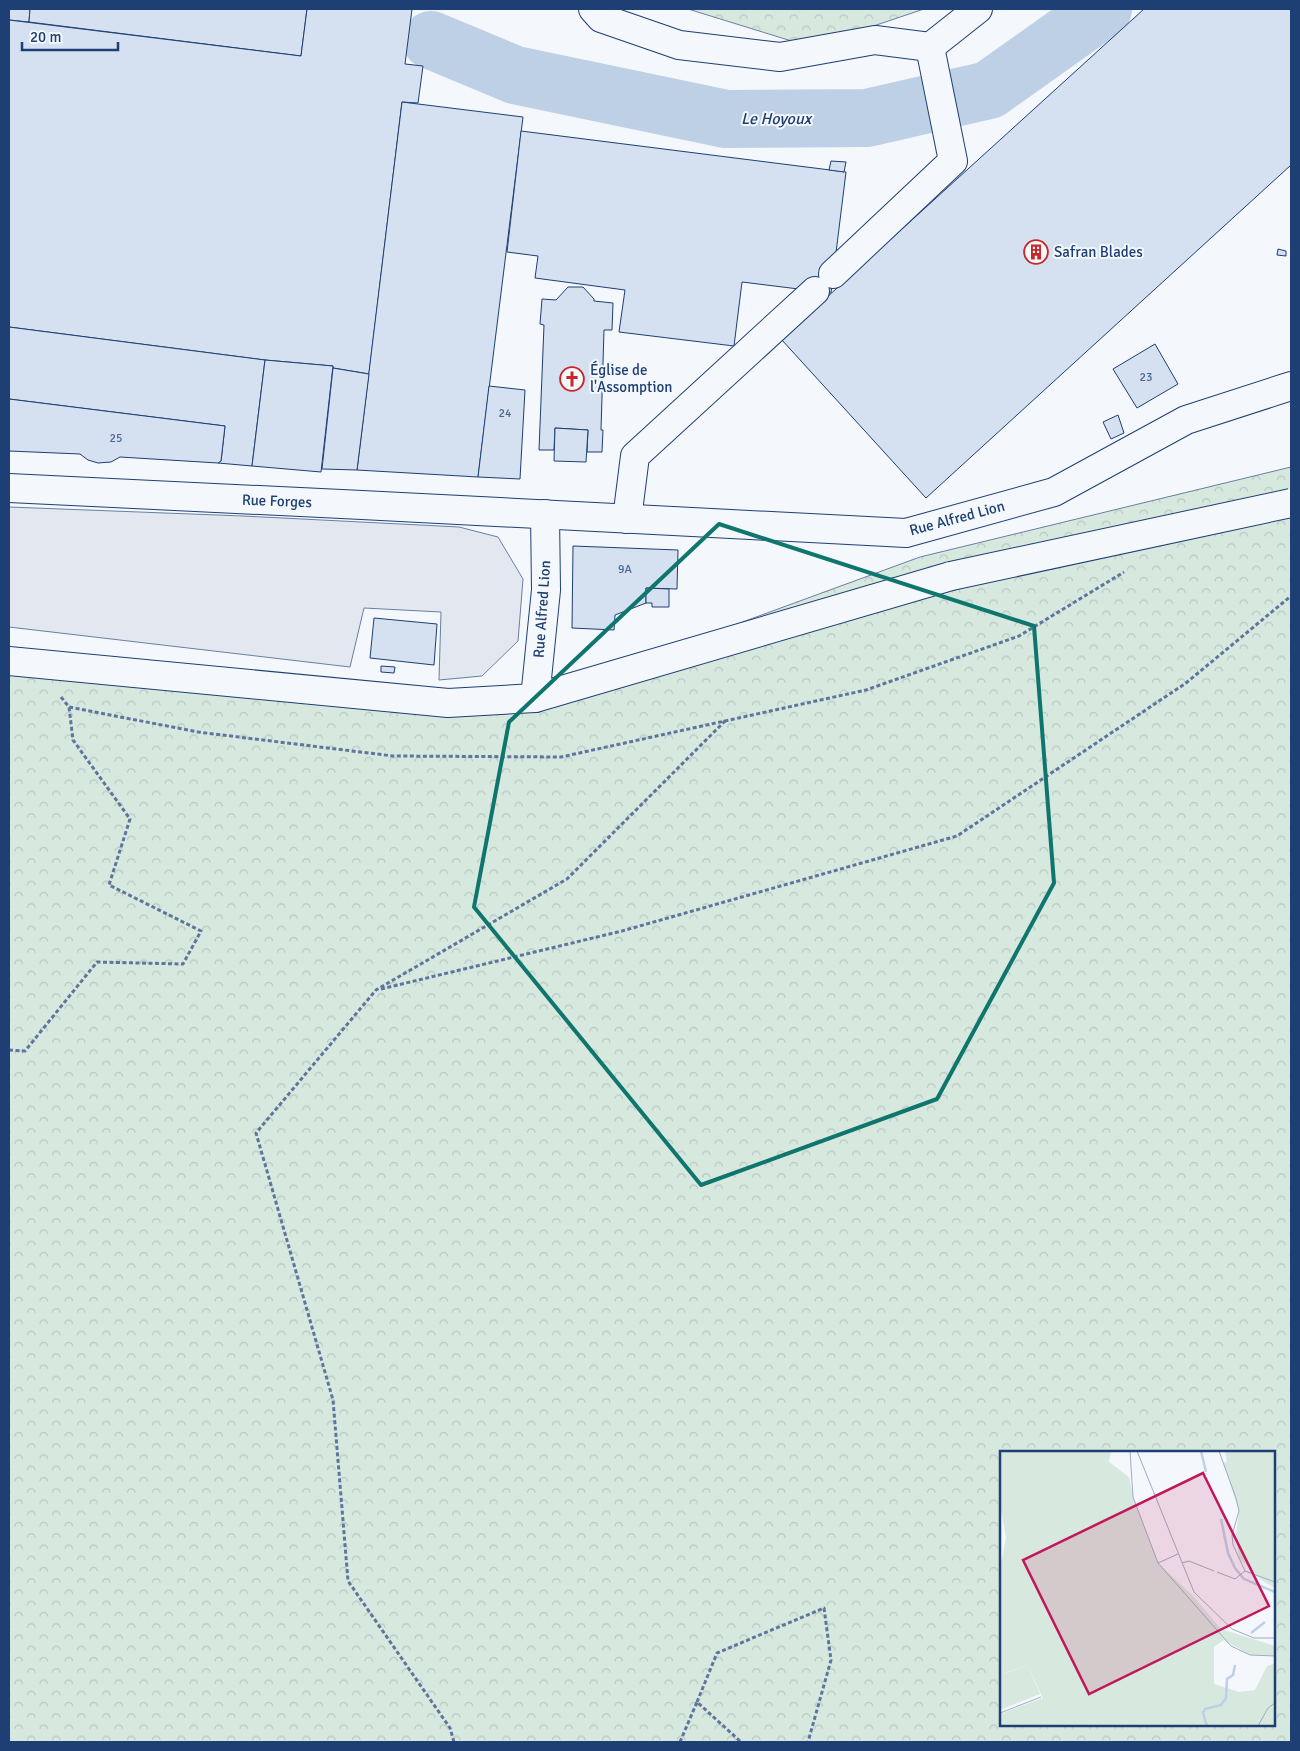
<svg xmlns="http://www.w3.org/2000/svg" width="1300" height="1751" font-family="Signika,sans-serif">
	<style>
		.forest { fill: url(#forest-crowns); stroke: #687fa3; fill-rule: evenodd }
		.parking { fill: #e3e8f0; stroke: #687fa3 }
		.lines { fill: none; stroke-linecap: round; stroke-linejoin: round }
		.river { stroke: #bed0e5; stroke-width: 58 }
		.building { fill: #d5e0f0; stroke: #1d3f73 }
		.minor-casing { stroke: #1d3f73; stroke-width: 30 }
		.major-casing { stroke: #1d3f73; stroke-width: 30 }
		.path { stroke: #5e769c; stroke-width: 3; stroke-dasharray: 4 2.5; stroke-linecap: butt }
		.minor { stroke: #f4f7fb; stroke-width: 28 }
		.major { stroke: #f4f7fb; stroke-width: 28 }
		.major-bridge-casing { stroke: #1d3f73; stroke-width: 30; stroke-linecap: butt }
		.major-bridge { stroke: #f4f7fb; stroke-width: 28 }
		.marked { fill: none; stroke: #0f766e; stroke-width: 4; stroke-linejoin: round }
		.labels { text-anchor: middle; stroke-width: 4; stroke-linejoin: round; paint-order: stroke }
		.number-label { font-size: 12px; fill: #4b6792 }
		.poi-label { font-size: 15px; fill: #1d3f73; stroke: #f4f7fb; text-anchor: start }
		.street-label { font-size: 15px; fill: #1d3f73; stroke: #f4f7fb }
		.water-label { font-size: 16px; font-style: italic; fill: #1d3f73; stroke: #f4f7fb }
		.inset-river { fill: none; stroke: #bed0e5; stroke-width: 2.5 }
		.inset-road { fill: none; stroke: #9eadc5; stroke-width: 1 }
		.view { fill: #c2185b; fill-opacity: 0.15; stroke: #c2185b; stroke-width: 2.5 }
		.inset-edge { fill: none; stroke: #1d3f73; stroke-width: 2.5 }
	</style>
	<defs>
		<pattern id="forest-crowns" width="20" height="18" patternUnits="userSpaceOnUse" patternTransform="scale(1.25)"><rect width="20" height="18" fill="#d7e8df"/><path d="M2 6a3 3 0 1 1 6 0M12 15a3 3 0 1 1 6 0" fill="none" stroke="#b8c8c3"/></pattern>
	</defs>
	<rect width="100%" height="100%" fill="#f4f7fb"/>
	<g class="forest">
		<polygon points="688,9 924,9 811,47"/>
		<path d="M1291,467V1742H9V661L535,698L920,557ZM1001,1452H1274V1725H1001Z"/>
	</g>
	<polygon class="parking" points="9,507 243,516 459,527 498,537 523,579 518,641 482,676 439,680 441,612 364,608 350,667 9,627"/>
	<g class="lines">
		<polyline class="river" points="431,40 515,75 726,119 867,118 989,90 1103,9"/>
	</g>
	<g class="building">
		<polygon points="9,9 30,9 29,22 9,20"/>
		<polygon points="30,9 307,9 301,56 29,22"/>
		<polygon points="307,9 412,9 405,64 423,66 418,103 402,102 369,374 333,368 333,366 265,360 9,327 9,20 301,56"/>
		<polygon points="1144,9 1291,9 1291,165 926,498 781,339"/>
		<polygon points="402,102 523,117 478,477 357,470"/>
		<polygon points="521,131 846,172 831,293 742,282 734,346 619,332 625,290 535,278 538,256 507,252"/>
		<polygon points="831,161 846,162 844,172 829,170"/>
		<polygon points="1278,249 1286,251 1286,256 1277,255"/>
		<polygon points="568,287 583,287 594,299 594,301 613,303 612,330 604,330 601,430 603,430 602,452 587,452 588,430 555,428 554,450 539,450 544,325 540,324 542,299 556,300"/>
		<polygon points="9,327 265,360 252,466 218,463 221,461 225,426 9,399"/>
		<polygon points="1155,344 1178,384 1137,408 1113,369"/>
		<polygon points="265,360 333,366 321,472 252,466"/>
		<polygon points="333,368 369,374 357,470 322,469"/>
		<polygon points="489,386 525,390 520,479 478,477"/>
		<polygon points="9,399 225,426 221,461 218,463 120,457 111,462 98,463 88,460 80,454 9,451"/>
		<polygon points="1118,415 1124,433 1111,439 1103,422"/>
		<polygon points="555,428 588,430 586,462 554,461"/>
		<polygon points="573,546 678,550 677,589 646,588 646,603 615,615 614,630 572,628"/>
		<polygon points="646,588 669,589 669,607 652,607 652,603 646,603"/>
		<polygon points="374,618 437,624 434,665 370,658"/>
		<polygon points="381,666 395,667 394,673 381,672"/>
	</g>
	<g class="lines">
		<g class="minor-casing">
			<g id="minor">
				<polyline points="593,9 601,18 679,45 780,57 875,40 930,47"/>
				<polyline points="930,47 978,9"/>
				<polyline points="833,274 953,161 930,47"/>
				<polyline points="9,488 362,505 906,533 1054,492 1186,420 1291,386"/>
				<polyline points="627,519 635,456 815,291"/>
				<polyline points="535,698 546,590 545,514"/>
			</g>
		</g>
		<g class="major-casing">
			<polyline id="major" points="9,661 448,703 535,698 951,576"/>
		</g>
		<g class="path">
			<polyline points="61,697 69,707 198,732 393,756 561,757 866,690 1019,636 1124,572"/>
			<polyline points="381,989 622,931 957,836 1186,683 1291,596"/>
			<polyline points="9,1050 25,1051 97,962 183,964 201,931 109,885 130,819 73,740 69,707"/>
			<polyline points="697,1702 717,1653 824,1608 831,1660 808,1742"/>
			<polyline points="454,1742 450,1728 348,1581 333,1400 256,1133 376,990 567,879 726,720"/>
			<polyline points="680,1742 697,1702 741,1742"/>
		</g>
		<use href="#minor" class="minor"/>
		<use href="#major" class="major"/>
		<g class="major-bridge-casing">
			<polyline id="major-bridge" points="951,576 1291,503"/>
		</g>
		<use href="#major-bridge" class="major-bridge"/>
	</g>
	<path class="marked" d="M719,524L1034,626L1054,883L937,1099L701,1185L474,907L509,722Z"/>
	<defs>
		<g id="building-ring" transform="scale(1.25)"><circle r="9.5" fill="#f4f7fb" stroke="#c62828" stroke-width="1.5"/><path d="M-4-6H4V6H1V3H-1V6H-4ZM-2.5-4.3h1.7v1.8h-1.7ZM.8-4.3h1.7v1.8H.8ZM-2.5-1h1.7V.8h-1.7ZM.8-1h1.7V.8H.8Z" fill="#c62828"/></g>
		<g id="church-ring" transform="scale(1.25)"><circle r="9.5" fill="#f4f7fb" stroke="#c62828" stroke-width="1.5"/><path d="M-1.2-6h2.4v3.5h3.3v2.4h-3.3V6h-2.4V-.1h-3.3v-2.4h3.3Z" fill="#c62828"/></g>
	</defs>
	<g fill-rule="evenodd">
		<use href="#building-ring" x="1036" y="252"/>
		<use href="#church-ring" x="572" y="379"/>
	</g>
	<g class="labels">
		<g class="number-label">
			<text x="1146" y="381">23</text>
			<text x="505" y="417">24</text>
			<text x="116" y="442">25</text>
			<text x="625" y="573">9A</text>
		</g>
		<g class="poi-label">
			<text x="1054" y="257">Safran Blades</text>
			<text x="590" y="375">Église de<tspan x="590" dy="17">l'Assomption</tspan></text>
		</g>
		<g class="street-label">
			<text transform="translate(277 501) rotate(2)" y="5">Rue Forges</text>
			<text transform="translate(957 518) rotate(-15)" y="5">Rue Alfred Lion</text>
			<text transform="translate(542 609) rotate(-86)" y="5">Rue Alfred Lion</text>
		</g>
		<g class="water-label">
			<text x="776" y="124">Le Hoyoux</text>
		</g>
	</g>
	<g transform="translate(1000 1451)">
		<rect width="275" height="275" fill="#f4f7fb"/>
		<path d="M221,178L275,195V205L250,204L224,189ZM43,247L55,275H0V263Z" fill="#d7e8df"/>
		<path d="M0,0H111L109,11L129,26L133,46L158,112L192,144L221,178L224,189L214,196V233L239,241L255,239L267,215L275,212V275H55L28,214L5,222L3,217L0,218V117L6,87L0,52ZM225,0H275V137L261,129L239,107L236,83L239,60L223,12L227,11Z" fill="#d7e8df"/>
		<path d="M28,214L40,243L0,259V218L3,217L6,222Z" fill="#d7e8df"/>
		<path class="inset-river" d="M201,0L206,21M221,68L228,102L235,117L244,128L275,141M251,182L265,171M207,275L203,262L205,258L221,254L226,247L227,228L233,224L235,214"/>
		<path class="inset-road" d="M130,0L133,46L158,112L231,195L250,204L275,205M137,0L194,141L232,178L254,187H275M219,0L236,47L239,60L232,84L233,94L245,120M158,112L178,103M182,112L189,110L214,120M245,120L275,131M217,121L235,128L245,120M0,262L41,246M258,275L268,257L275,252"/>
		<path class="view" d="M203,22L269,155L89,243L23,109Z"/>
		<rect width="275" height="275" class="inset-edge"/>
	</g>
	<rect width="1300" height="1751" fill="none" stroke="#1d3f73" stroke-width="20"/>
	<path d="M22 42v8h96v-8" fill="none" stroke="#1d3f73" stroke-width="2.5"/>
	<text x="30" y="42" font-size="15" fill="#1d3f73" stroke="#f4f7fb" stroke-width="4" paint-order="stroke">20 m</text>
</svg>
